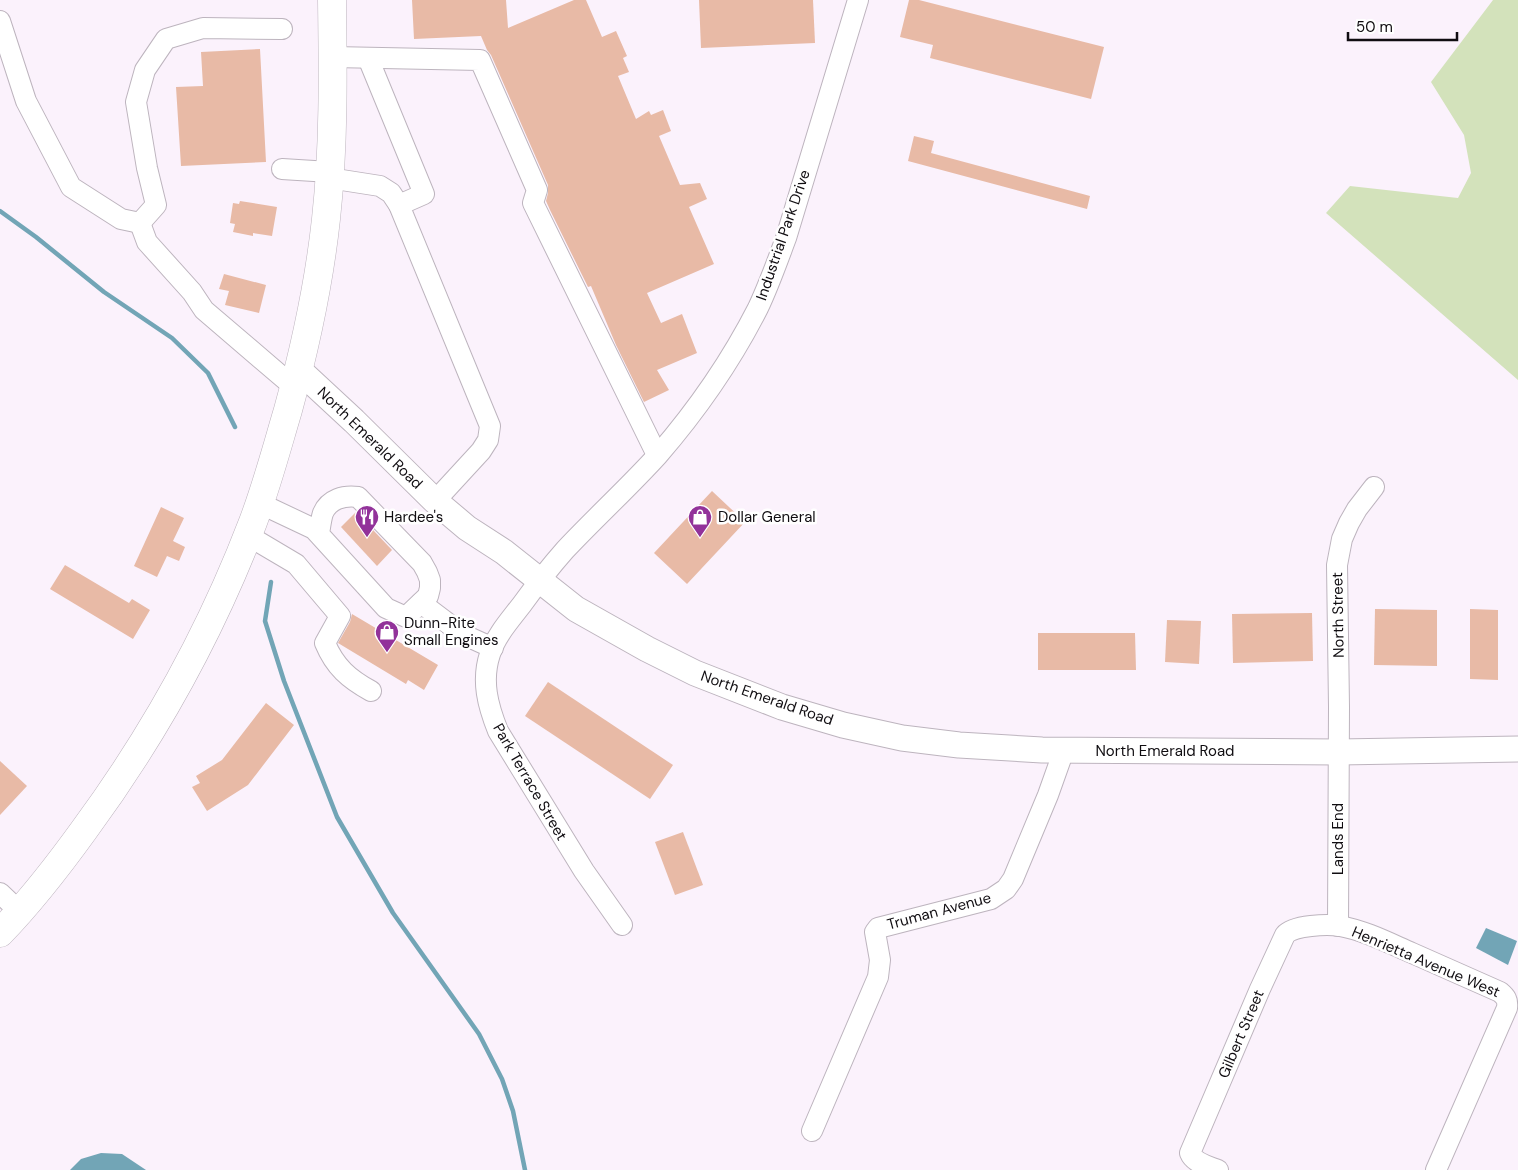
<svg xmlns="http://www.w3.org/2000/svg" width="1518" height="1170" font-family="'DM Sans',sans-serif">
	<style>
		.green { fill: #d3e2bb }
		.water { fill: #72a5b6 }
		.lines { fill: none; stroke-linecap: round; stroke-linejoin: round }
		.stream { stroke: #72a5b6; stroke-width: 4.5 }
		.building { fill: #e8baa6 }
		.minor-casing { stroke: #bdb4be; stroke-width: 22 }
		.major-casing { stroke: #bdb4be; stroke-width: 27 }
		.highway-casing { stroke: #bdb4be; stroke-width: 29 }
		.minor { stroke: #fff; stroke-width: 20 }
		.major { stroke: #fff; stroke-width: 25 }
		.highway { stroke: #fff; stroke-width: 28 }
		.labels { text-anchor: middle; stroke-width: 5; stroke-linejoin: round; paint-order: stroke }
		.street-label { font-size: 15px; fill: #100d11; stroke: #fff }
		.poi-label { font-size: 15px; fill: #100d11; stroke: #fff; text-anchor: start }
	</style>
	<rect width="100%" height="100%" fill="#fbf2fc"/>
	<polygon class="green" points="1493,0 1518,0 1518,380 1326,213 1350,186 1458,198 1471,173 1464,135 1431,82"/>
	<g class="water">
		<polygon points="1486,928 1517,941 1508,965 1476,948"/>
		<polygon points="101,1153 122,1154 146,1170 70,1170 81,1159"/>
	</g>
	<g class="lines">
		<g class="stream">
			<polyline points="0,211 36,237 104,292 172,338 208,373 235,427"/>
			<polyline points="271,582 265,621 284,681 337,817 393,913 479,1034 502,1079 513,1111 525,1170"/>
		</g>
	</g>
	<g class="building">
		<polygon points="412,0 506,0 508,28 574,0 586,0 602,37 616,31 627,56 623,58 629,72 618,76 636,119 649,111 651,115 663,110 671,131 659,136 680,185 700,183 707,199 689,207 714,264 647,293 661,323 682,314 697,353 657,370 669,390 644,402 616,345 591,286 588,287 550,210 546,201 548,193 548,185 491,55 487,50 481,36 414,39"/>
		<polygon points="699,0 813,0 815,43 701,48"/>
		<polygon points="909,0 919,0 1104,47 1091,99 930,58 933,45 900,37"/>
		<polygon points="260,49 266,162 181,166 176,87 203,86 201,52"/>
		<polygon points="914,136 934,141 931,153 1090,196 1087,209 908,161"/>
		<polygon points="240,201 277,207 272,236 253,233 253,236 233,232 235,224 230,223 233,203 239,204"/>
		<polygon points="224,274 266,285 259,313 225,305 229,291 219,289"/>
		<polygon points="712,491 745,522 687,584 654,553"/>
		<polygon points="161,507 184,518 173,541 185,547 179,561 167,556 157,577 134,566"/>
		<polygon points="356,512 392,550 377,566 341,527"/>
		<polygon points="65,565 129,603 132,599 150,610 133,639 50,589"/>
		<polygon points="1375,609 1437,610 1437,666 1374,665"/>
		<polygon points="1470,609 1498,610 1498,680 1470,679"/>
		<polygon points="1312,613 1313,661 1233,663 1232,614"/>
		<polygon points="352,614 438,665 424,690 408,680 406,684 338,643 350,622"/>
		<polygon points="1167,620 1201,621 1199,664 1165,662"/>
		<polygon points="1038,633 1135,633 1136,670 1038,670"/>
		<polygon points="548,682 673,765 650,799 525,716"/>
		<polygon points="266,703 294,725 248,785 207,811 192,787 200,783 196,776 222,760"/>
		<polygon points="0,761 27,786 0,815"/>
		<polygon points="683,832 703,885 675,895 655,842"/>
	</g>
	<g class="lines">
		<g class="minor-casing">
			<g id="minor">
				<polyline points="0,21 26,101 71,187 121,219 140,223 156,205 147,168 136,102 145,70 166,39 203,28 282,29"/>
				<polyline points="333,57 480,60 537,190 533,203 657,455"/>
				<polyline points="368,58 424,194 399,205 490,426 488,440 481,451 435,501"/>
				<polyline points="282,169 330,172"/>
				<polyline points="329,178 380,186 391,193 399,205"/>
				<polyline points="140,223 147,242 192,292 204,310 294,387"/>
				<path d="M259,503L314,529L386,608L406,617L428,596L430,588V580L427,572L422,563L358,497C344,495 329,499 323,513C321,519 320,528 319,534"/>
				<path d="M247,535L296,564L340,616L325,643C335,667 349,679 371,691"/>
				<polyline points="421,603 462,634 493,648"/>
				<polyline points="0,893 20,912"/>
				<path d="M622,925L584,871L498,731C488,706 481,681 490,654C496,635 511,619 523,603C536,585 550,567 565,550C595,518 628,488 658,455C697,410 731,361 758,308C769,285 777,262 786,238L858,0"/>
				<polyline points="1338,926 1339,707 1337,565 1342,539 1349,523 1357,509 1374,487"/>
				<polyline points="812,1131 878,977 880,960 875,932 878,928 991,899 1006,889 1013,879 1048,795 1064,750"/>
				<path d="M1218,1170C1208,1166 1194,1163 1190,1153L1260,989L1285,935C1293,925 1328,924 1340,926C1366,931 1389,943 1412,953C1441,966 1471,979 1500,992C1506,997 1508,1000 1507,1008L1436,1170"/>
			</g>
		</g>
		<g class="major-casing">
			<polyline id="major" points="299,370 354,421 435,501 467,528 504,552 576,609 647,649 695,673 782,707 843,725 902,738 959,745 1042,750 1339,752 1518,749"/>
		</g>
		<g class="highway-casing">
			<path id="highway" d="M0,933C31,901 58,866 84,830C154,735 211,632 253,522C267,485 277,447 288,410C305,348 319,284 326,219C334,146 333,73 332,0"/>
		</g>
		<use href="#minor" class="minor"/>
		<use href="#major" class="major"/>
		<use href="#highway" class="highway"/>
	</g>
	<defs>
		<g id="restaurant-pin" transform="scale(1.25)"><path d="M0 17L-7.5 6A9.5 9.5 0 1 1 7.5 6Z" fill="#92329a" stroke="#fff"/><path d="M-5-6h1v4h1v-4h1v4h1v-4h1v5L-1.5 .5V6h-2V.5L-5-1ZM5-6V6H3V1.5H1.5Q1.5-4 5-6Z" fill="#fff"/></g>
		<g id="shop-pin" transform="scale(1.25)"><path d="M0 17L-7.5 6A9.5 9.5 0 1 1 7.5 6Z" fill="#92329a" stroke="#fff"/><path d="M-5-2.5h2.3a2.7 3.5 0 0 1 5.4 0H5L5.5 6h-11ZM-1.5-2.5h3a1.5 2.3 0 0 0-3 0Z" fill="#fff"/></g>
	</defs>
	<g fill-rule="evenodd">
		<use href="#restaurant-pin" x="367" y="517"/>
		<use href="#shop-pin" x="700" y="517"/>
		<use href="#shop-pin" x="387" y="632"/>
	</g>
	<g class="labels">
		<g class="street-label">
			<text transform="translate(783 235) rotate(-71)" y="5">Industrial Park Drive</text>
			<text transform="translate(370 438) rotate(44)" y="5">North Emerald Road</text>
			<text transform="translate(1338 615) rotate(-91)" y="5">North Street</text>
			<text transform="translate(767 698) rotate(19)" y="5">North Emerald Road</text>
			<text x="1165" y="756">North Emerald Road</text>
			<text transform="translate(530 782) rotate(60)" y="5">Park Terrace Street</text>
			<text transform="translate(1338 839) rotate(-90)" y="5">Lands End</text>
			<text transform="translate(939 911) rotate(-15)" y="5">Truman Avenue</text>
			<text transform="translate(1426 962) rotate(23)" y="5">Henrietta Avenue West</text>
			<text transform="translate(1241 1034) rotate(-67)" y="5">Gilbert Street</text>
		</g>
		<g class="poi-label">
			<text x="384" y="522">Hardee's</text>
			<text x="718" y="522">Dollar General</text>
			<text x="404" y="628">Dunn-Rite<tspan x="404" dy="17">Small Engines</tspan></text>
		</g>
	</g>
	<path d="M1348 32v8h109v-8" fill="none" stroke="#100d11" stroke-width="2.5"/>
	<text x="1356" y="32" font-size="15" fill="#100d11" stroke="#ffffff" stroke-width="4" paint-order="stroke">50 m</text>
</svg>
